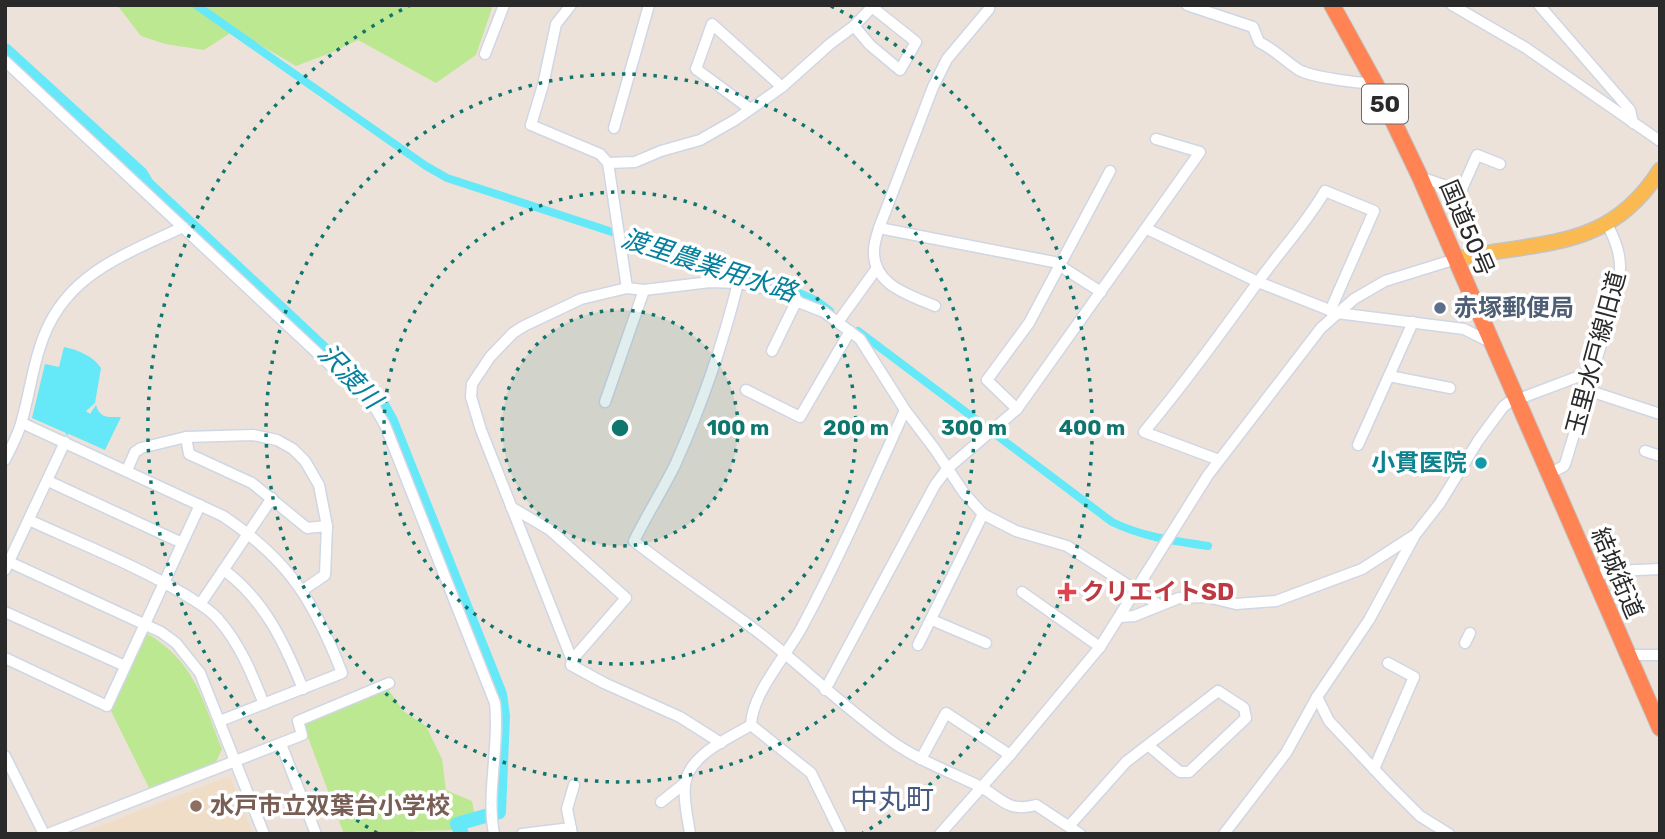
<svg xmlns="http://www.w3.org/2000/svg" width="1665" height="839" font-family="Rubik,'Noto Sans JP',sans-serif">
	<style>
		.education { fill: #f0ddc8 }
		.green { fill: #bde892 }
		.water { fill: #65e8f8 }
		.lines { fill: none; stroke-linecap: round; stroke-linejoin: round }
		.canal { stroke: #65e8f8; stroke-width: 8 }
		.river { stroke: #65e8f8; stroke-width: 14 }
		.minor-casing { stroke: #cfd6e4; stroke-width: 13 }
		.major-casing { stroke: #c3c3c3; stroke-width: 17 }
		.highway-casing { stroke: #c3c3c3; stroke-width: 18 }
		.minor { stroke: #fff; stroke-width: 10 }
		.major { stroke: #fbb951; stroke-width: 14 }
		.highway { stroke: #ff8353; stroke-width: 16 }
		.ring { fill: none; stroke: #0f766e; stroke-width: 3.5; stroke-dasharray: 3.5 7 }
		.service-dot { fill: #5c6f8a; stroke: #fff; stroke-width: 2.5 }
		.culture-dot { fill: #0f9aa8; stroke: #fff; stroke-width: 2.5 }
		.health-dot { fill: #e0444e; stroke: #fff; stroke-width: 2.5 }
		.education-dot { fill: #8d6e63; stroke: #fff; stroke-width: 2.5 }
		.labels { text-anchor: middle; stroke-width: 7; stroke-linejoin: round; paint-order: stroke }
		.shield { fill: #fff; stroke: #6a6a6a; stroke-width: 2 }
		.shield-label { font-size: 23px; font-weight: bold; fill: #2a2a2a }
		.street-label { font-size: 24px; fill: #2a2a2a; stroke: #fff }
		.service-label { font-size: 24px; font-weight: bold; fill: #4e5e75; stroke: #fff; text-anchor: start }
		.culture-label { font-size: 24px; font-weight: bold; fill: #0d838f; stroke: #fff; text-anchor: end }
		.health-label { font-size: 24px; font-weight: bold; fill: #be3a42; stroke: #fff; text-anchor: start }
		.education-label { font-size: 24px; font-weight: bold; fill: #785e54; stroke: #fff; text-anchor: start }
		.water-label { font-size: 26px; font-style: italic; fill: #04809d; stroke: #fff }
		.quarter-label { font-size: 28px; fill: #46597e; stroke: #fff }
		.centre { fill: #0f766e; stroke: #fff; stroke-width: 3.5 }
		.ring-label { font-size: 21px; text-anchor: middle; font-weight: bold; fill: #0f766e; stroke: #fff; stroke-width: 7; stroke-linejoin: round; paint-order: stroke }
	</style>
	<rect width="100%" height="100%" fill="#ede2da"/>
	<polygon class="education" points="231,778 253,834 78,834 222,779"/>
	<g class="green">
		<polygon points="117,5 493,5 476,55 436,83 358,40 333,52 296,66 235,30 204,50 165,44 141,36"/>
		<path d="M146,633C195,661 202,699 222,749L215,764L150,790L111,711Z"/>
		<polygon points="387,687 403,711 426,726 442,759 446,790 472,801 475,816 453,819 456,830 417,831 406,834 344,834 303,724"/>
	</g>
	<path class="water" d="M64,347C78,350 93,356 101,368L95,403L86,411L90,414L96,405C100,419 109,417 121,417L105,450L69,434L66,435V433L32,418L45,364L59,367Z"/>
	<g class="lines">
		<g class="canal">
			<polyline points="196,5 426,166 447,178 799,293 817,301 830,311"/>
			<path d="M858,331L1112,522C1143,537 1174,541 1208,546"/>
		</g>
		<g class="river">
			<polyline points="5,50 141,174 147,184 381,403 391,421 500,694 503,716 499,812 496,813"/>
			<polyline points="462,834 457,824 489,815"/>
		</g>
		<g class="minor-casing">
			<g id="minor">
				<polyline points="571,5 556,24 543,85 531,125 600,154 608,163 627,288"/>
				<path d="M1187,5L1253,27L1259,42C1274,49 1285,61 1299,70C1312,77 1360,84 1375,83"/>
				<polyline points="1452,5 1526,48 1660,141"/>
				<polyline points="1539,5 1630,110 1633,123"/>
				<polyline points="854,26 870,45 900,70 916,42 872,7"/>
				<polyline points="485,54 504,5"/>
				<path d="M5,61L374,406L385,425L495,703C500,746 486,791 494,834"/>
				<polyline points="750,109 696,69 712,24 782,87"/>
				<polyline points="614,128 649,5"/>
				<polyline points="608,163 635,162 661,151 700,140 735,120 782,87 830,44 854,26 874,5"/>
				<polyline points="1420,177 1461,191 1477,155 1500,164"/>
				<polyline points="879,228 1054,262 1101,292"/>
				<polyline points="1147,229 1258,282 1337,313 1464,329 1492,343"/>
				<path d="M738,283C723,344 701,407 675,465C662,491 647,515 634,541C674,573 717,601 758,632C804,668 846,709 894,743C920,761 950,772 979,786C1002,798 1007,813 1036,805L1080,834"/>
				<path d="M935,306C910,295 872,285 874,250C874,243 877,235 879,228L933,87L947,59L989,9V5"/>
				<polyline points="838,322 877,268"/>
				<polyline points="772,351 797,300"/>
				<polyline points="1389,376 1450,388"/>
				<polyline points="746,390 800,417 850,331"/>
				<polyline points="1587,390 1660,414"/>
				<polyline points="605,402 644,290"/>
				<polyline points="1017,409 987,380 1029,323 1110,171"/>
				<path d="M22,423L223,516C289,560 314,601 342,673L220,721"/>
				<polyline points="186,437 189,454 252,483 307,528 327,526"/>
				<polyline points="1358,445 1413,322"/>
				<polyline points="1645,451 1660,456"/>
				<path d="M5,460C11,447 19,434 22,420C29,396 32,371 40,347C62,275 122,256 183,227"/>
				<path d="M1219,460L1144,432C1184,384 1221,333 1258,282C1280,251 1306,224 1325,191L1374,211L1330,311"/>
				<polyline points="127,470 135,452 141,448 186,437 253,435 277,440 293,449 305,461 319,485 327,526 325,575 303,590"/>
				<path d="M1549,474L1564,466L1566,461L1618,288C1623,262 1619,247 1607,224"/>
				<polyline points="48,481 182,543"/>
				<polyline points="511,507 550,530 626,598 572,660"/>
				<path d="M29,520C81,544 135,565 184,594C196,602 209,608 218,619C240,644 252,674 264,704"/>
				<polyline points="5,560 161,632 176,643 200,673 264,834"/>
				<polyline points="5,570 65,442"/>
				<path d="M224,570C265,601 284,642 303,689"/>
				<polyline points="1593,576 1615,571 1660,569"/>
				<polyline points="1022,592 1100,647"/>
				<polyline points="201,603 272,498"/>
				<polyline points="5,612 125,666"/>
				<polyline points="1121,617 1134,616 1179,598 1207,597 1236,604 1276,601 1362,569 1413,536"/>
				<polyline points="932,620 986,643"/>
				<polyline points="1465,643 1470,633"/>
				<polyline points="918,645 983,514"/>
				<polyline points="1627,655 1660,655"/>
				<polyline points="5,658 107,706 200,505"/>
				<polyline points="825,690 935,485 948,468 1017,409 1200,152 1156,139"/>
				<polyline points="1317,697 1329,721 1390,786 1420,816 1449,834"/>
				<path d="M751,725C752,693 787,655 802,627C840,556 872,483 905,410"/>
				<polyline points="751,725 811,773 841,834"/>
				<polyline points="721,743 680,717 604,683 571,665 572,660 481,430 471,397 472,384 490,357 513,333 524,326 581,299 627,288 644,290 710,282 738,283 760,287 824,312 860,339 905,410 934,448 964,493 983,514 1016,531 1067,546 1159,605"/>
				<polyline points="281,744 316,834"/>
				<polyline points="5,756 44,834"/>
				<polyline points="921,759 946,713 1010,755"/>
				<polyline points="1374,769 1414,677 1388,663"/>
				<polyline points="661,802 685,783"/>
				<polyline points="1070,825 1126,762 1218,691 1244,708 1246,718 1189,772 1180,772 1149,746"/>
				<polyline points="48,834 302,735 298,721 389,683"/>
				<polyline points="522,834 571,828"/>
				<polyline points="572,834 567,809 574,785"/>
				<path d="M690,834C688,818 683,801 685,785C688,755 728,739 751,725"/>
				<polyline points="940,834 1010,755 1100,647 1208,475 1321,328 1354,299 1385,281 1456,259"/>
				<polyline points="1224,834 1286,753 1317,697 1369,620 1415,535 1440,503 1478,441 1503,407 1508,403 1593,371"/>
			</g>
		</g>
		<g class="major-casing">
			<path id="major" d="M1456,259C1541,240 1608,252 1660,170"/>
		</g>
		<g class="highway-casing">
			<polyline id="highway" points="1332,5 1375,83 1420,177 1660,728"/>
		</g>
		<use href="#minor" class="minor"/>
		<use href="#major" class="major"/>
		<use href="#highway" class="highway"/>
	</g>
	<circle cx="620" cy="428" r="118" fill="#0f766e" fill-opacity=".12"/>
	<g class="ring">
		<circle cx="620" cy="428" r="118"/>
		<circle cx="620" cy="428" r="236"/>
		<circle cx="620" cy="428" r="354"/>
		<path d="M377 833A472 472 0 0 1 409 6M831 6A472 472 0 0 1 863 833"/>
	</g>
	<circle class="service-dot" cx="1440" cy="308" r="7"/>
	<circle class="culture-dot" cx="1481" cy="463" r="7"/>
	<path class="health-dot" d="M1063.5 581.5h7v7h7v7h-7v7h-7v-7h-7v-7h7z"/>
	<circle class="education-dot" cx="196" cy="806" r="7"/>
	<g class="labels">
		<rect class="shield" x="1362" y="84.5" width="46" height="39" rx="5"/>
		<g class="shield-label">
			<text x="1385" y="112">50</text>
		</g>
		<g class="street-label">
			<text transform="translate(1467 228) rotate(67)" y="8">国道50号</text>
			<text transform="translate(1596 353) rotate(-75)" y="8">玉里水戸線旧道</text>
			<text transform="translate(1617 573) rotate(67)" y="8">結城街道</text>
		</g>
		<g class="service-label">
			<text x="1454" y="316">赤塚郵便局</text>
		</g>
		<g class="culture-label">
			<text x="1467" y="471">小貫医院</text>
		</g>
		<g class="health-label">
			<text x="1081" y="600">クリエイトSD</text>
		</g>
		<g class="education-label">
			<text x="210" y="814">水戸市立双葉台小学校</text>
		</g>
		<g class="water-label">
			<text transform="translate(709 265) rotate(18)" y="9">渡里農業用水路</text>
			<text transform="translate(350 376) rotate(46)" y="9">沢渡川</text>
		</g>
		<g class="quarter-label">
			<text x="892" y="809">中丸町</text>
		</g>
	</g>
	<circle cx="620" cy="428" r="10" class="centre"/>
	<g class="ring-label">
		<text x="738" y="435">100 m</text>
		<text x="856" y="435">200 m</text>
		<text x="974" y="435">300 m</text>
		<text x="1092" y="435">400 m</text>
	</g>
	<rect width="1665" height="839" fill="none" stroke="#2a2a2a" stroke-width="14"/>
</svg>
